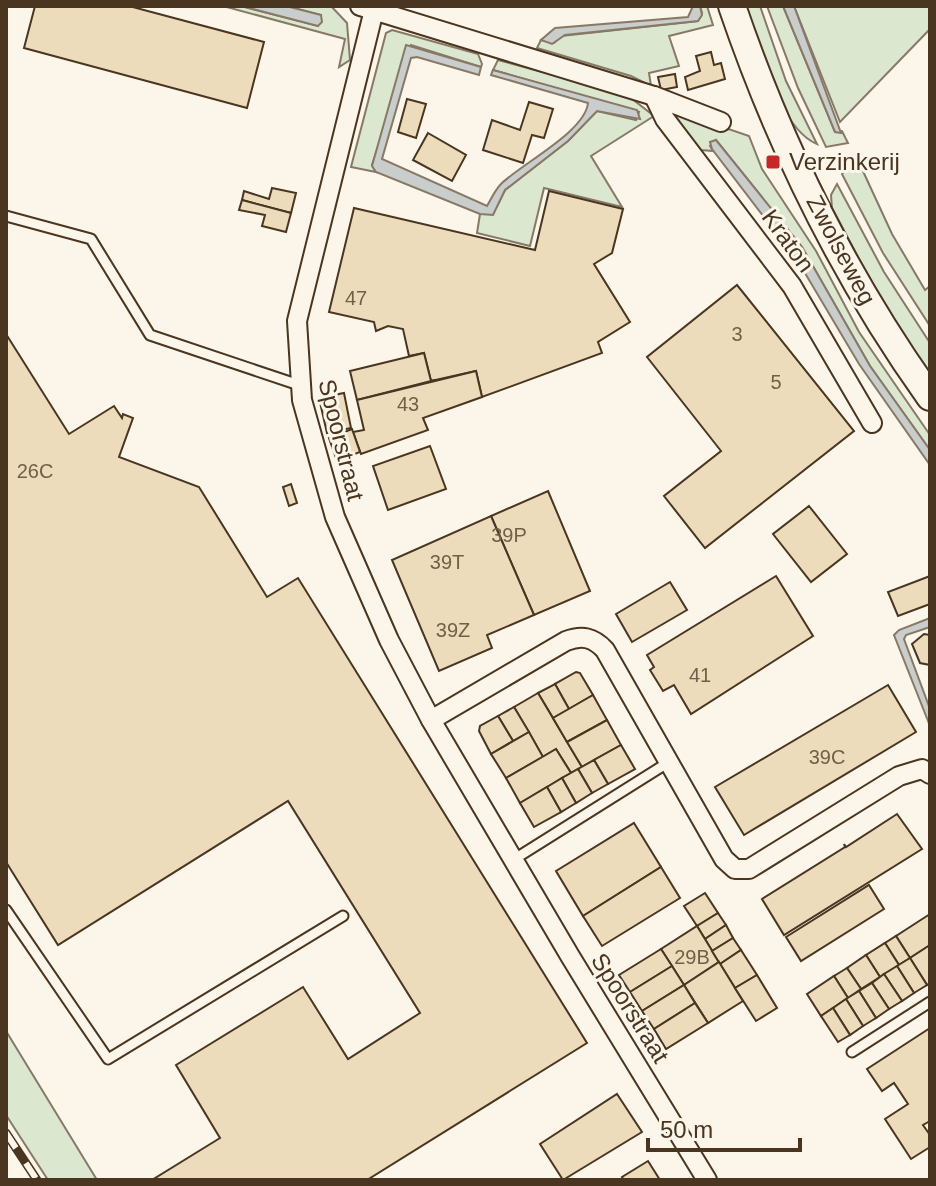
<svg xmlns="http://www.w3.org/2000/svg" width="936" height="1186" font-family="Helvetica,sans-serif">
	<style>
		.green { fill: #dce7d0; stroke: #887966; stroke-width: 2 }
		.water { fill: #c9cecd; stroke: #887966; stroke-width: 2 }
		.building { fill: #ecdcbc; stroke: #4a3520; stroke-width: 2 }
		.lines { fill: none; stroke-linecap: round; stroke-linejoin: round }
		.lane-casing { stroke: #4a3520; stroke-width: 13 }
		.street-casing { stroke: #4a3520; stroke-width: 22 }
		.secondary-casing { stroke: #4a3520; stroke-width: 30 }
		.lane { stroke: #fbf6e9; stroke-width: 9 }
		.street { stroke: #fbf6e9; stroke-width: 18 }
		.secondary { stroke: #fbf6e9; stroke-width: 26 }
		.rail-casing { stroke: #4a3520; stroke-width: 9 }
		.rail { stroke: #fbf6e9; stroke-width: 6; stroke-dasharray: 18; stroke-linecap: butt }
		.poi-dot { fill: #c62828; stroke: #fbf6e9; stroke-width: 3 }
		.labels { text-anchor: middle; stroke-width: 6; stroke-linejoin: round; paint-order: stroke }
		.number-label { font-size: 20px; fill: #725f47 }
		.poi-label { font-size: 24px; fill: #4a3520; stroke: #fbf6e9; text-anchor: start }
		.street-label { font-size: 24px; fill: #4a3520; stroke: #fbf6e9 }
	</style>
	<rect width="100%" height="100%" fill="#fbf6e9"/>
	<g class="green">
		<polygon points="223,6 241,6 318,26 321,15 286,6 331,6 347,23 350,60 339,67 345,39"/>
		<polygon points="700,6 707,6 713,25 669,36 679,66 649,73 651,86 631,76 537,48 541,40 554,43 561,36 698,21 702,13"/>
		<path d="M745,6H760L786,81L817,144C778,128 759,44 745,6Z"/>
		<polygon points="767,6 783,6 835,132 842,131 848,143 826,147 798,88"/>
		<polygon points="794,6 930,6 930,29 840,122"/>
		<polygon points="392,30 478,54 482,64 481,67 411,45 372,165 376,172 351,167 386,33"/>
		<polygon points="498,60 627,95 654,116 591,156 622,207 544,188 530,246 477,233 480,214 493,214 505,190 568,141 597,111 636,120 639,112 493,70"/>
		<polygon points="676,111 749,136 762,169 816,251 859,332 930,435 930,450 870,366 802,247 716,140 710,146 713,151 701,150 673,115"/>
		<polygon points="856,156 892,234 925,290 930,286 930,326 883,253 842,174"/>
		<polygon points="837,184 884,272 930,343 930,376 873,285 832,208 831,195"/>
		<polygon points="6,1031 97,1180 48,1180 6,1115"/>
	</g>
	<g class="water">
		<polygon points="241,6 286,6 321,15 322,22 318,26"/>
		<polygon points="693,6 700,6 702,15 698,21 565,35 552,44 541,40 555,28 688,17"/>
		<polygon points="783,6 794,6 841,133 835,132"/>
		<path d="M406,45L481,67L479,75L417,57L411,58L382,159L487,206C491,199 495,190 501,184C521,164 585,132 588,103L491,75L493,70L637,110L640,119L597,111L568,141L505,190L493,215L480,214L376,172L372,166Z"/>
		<polygon points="716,140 802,247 870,366 930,450 930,465 859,364 799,263 712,149 710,142"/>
		<polygon points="930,618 930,627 906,635 904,639 930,709 930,726 894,635 899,630"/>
	</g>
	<g class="building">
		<polygon points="35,6 129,6 264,42 247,108 24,48"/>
		<polygon points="711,52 714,65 721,63 725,79 688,90 685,77 700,71 696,56"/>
		<polygon points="675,74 677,87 661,90 658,77"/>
		<polygon points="407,99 426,104 416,138 398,132"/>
		<polygon points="529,102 553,109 544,138 532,135 523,163 483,150 492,120 520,130"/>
		<polygon points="428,133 466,155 452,181 413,160"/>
		<polygon points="272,188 296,193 291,213 242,200 244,191 269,199"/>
		<polygon points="549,191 623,209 612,253 594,264 630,322 598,342 602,353 482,397 476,371 431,381 424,353 409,356 403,329 388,326 376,331 374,322 329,312 354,208 535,250"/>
		<polygon points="242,200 291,213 286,232 262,226 265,215 239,210"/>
		<polygon points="737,285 854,431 705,548 664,496 721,451 647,357"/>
		<polygon points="6,334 69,434 114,406 122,418 123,414 133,418 119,457 199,487 267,597 298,578 587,1043 367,1180 152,1180 220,1138 176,1065 303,987 348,1059 420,1013 288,801 58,945 6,862"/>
		<polygon points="424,353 431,381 435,380 357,400 350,371"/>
		<polygon points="476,371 482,397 423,418 428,430 361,454 353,432 364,430 357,400"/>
		<polygon points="344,393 351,428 327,433 319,398"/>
		<polygon points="352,429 360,452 337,461 329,438"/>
		<polygon points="430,446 446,489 388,510 373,466"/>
		<polygon points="291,484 297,503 289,506 283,487"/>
		<polygon points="548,491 590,591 534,615 491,516"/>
		<polygon points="809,506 847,554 811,582 773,534"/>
		<polygon points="491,516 534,615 487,635 492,648 439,671 392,560"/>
		<polygon points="776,576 813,636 691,714 674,685 663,691 650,670 654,667 647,655"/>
		<polygon points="930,576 930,604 898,616 888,592"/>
		<polygon points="670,582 687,610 632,642 616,614"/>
		<polygon points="924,634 930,635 930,665 920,663 912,644"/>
		<polygon points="576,672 580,673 593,695 569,709 555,684"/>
		<polygon points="555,684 569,709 553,718 538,693"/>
		<polygon points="888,685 916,732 744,835 715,787"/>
		<polygon points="538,693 582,767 571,773 556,749 543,757 514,707"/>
		<polygon points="593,695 607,720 567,742 553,718"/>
		<polygon points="514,707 529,732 513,741 498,716"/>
		<polygon points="498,716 513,741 491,754 479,731 480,726"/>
		<polygon points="607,720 621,745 582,767 567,742"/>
		<polygon points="529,732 543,757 506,778 491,754"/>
		<polygon points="621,745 635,769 608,784 594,760"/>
		<polygon points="556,749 571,773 520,803 506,778"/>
		<polygon points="594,760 608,784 592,793 578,769"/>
		<polygon points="578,769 592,793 576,803 562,778"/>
		<polygon points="562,778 576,803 561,812 547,787"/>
		<polygon points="547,787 561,812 534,827 520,803"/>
		<polygon points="897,814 922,849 784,935 762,899 845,847 844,844 846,847"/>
		<polygon points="634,823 661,867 583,916 556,871"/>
		<polygon points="661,867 680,898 602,946 583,916"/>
		<polygon points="869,885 884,909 801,961 786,937"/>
		<polygon points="705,893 718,913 697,926 684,906"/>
		<polygon points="718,913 726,925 705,939 697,926"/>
		<polygon points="930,914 930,945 910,958 896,936"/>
		<polygon points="726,925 733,938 712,951 705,939"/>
		<polygon points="697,926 719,962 684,985 661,949"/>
		<polygon points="896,936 910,958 899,965 885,943"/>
		<polygon points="733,938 741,950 720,964 712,951"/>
		<polygon points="885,943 899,965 880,977 866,955"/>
		<polygon points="930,945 930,983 927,985 910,958"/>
		<polygon points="661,949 672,966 630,992 619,975"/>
		<polygon points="741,950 757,975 735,988 720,964"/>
		<polygon points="866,955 880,977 861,989 847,968"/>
		<polygon points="910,958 927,985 914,993 897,966"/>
		<polygon points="719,962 743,1001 708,1023 684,985"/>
		<polygon points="672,966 684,985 642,1011 630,992"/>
		<polygon points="897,966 914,993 902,1001 884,974"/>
		<polygon points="847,968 861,989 848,998 834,976"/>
		<polygon points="884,974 902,1001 889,1009 872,983"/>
		<polygon points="757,975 777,1008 756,1021 735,988"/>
		<polygon points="834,976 848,998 821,1016 807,994"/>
		<polygon points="872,983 889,1009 876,1018 859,991"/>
		<polygon points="684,985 695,1003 654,1029 642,1011"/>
		<polygon points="859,991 876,1018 863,1026 846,999"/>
		<polygon points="846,999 863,1026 850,1035 833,1008"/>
		<polygon points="695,1003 708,1023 666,1049 654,1029"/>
		<polygon points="833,1008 850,1035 838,1042 821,1016"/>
		<polygon points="930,1028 930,1121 923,1125 930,1135 930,1147 911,1159 885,1119 908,1104 894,1083 882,1091 867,1069"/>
		<polygon points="617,1094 642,1132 563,1180 540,1144"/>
		<polygon points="648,1161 660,1180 624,1180 622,1177"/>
	</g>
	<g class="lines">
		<g class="lane-casing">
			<g id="lane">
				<polyline points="6,216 91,239 150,335 302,386"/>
				<polyline points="513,860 669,762"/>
				<polyline points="6,910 108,1059 343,916"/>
				<polyline points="852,1052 930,1002"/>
			</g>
		</g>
		<g class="street-casing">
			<g id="street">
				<polyline points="360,6 654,96 721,122"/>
				<polyline points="375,6 297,321 302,400 335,517 389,640 431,720 570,956 707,1180"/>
				<polyline points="654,96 665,119 792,286 872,423"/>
				<path d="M431,720L566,641C582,635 593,637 605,650L724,859L735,869H749L899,776L922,769L930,774"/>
			</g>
		</g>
		<g class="secondary-casing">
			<path id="secondary" d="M732,6C779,144 845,278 930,397"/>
		</g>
		<use href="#lane" class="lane"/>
		<use href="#street" class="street"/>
		<use href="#secondary" class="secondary"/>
		<g class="rail-casing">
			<polyline id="rail" points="6,1133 37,1180"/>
		</g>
		<use href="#rail" class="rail"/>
	</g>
	<rect class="poi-dot" x="765" y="154" width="16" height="16" rx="4"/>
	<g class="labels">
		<g class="number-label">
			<text x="356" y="305">47</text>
			<text x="737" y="341">3</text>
			<text x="776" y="389">5</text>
			<text x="408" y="411">43</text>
			<text x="35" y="478">26C</text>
			<text x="509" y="542">39P</text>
			<text x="447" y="569">39T</text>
			<text x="453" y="637">39Z</text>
			<text x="700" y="682">41</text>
			<text x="827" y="764">39C</text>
			<text x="692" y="964">29B</text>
		</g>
		<g class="poi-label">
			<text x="789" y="170">Verzinkerij</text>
		</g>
		<g class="street-label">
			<text transform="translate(788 241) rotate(54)" y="8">Kraton</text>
			<text transform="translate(841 250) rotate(62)" y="8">Zwolseweg</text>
			<text transform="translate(341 440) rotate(76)" y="8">Spoorstraat</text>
			<text transform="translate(630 1008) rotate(58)" y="8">Spoorstraat</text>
		</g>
	</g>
	<rect width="936" height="1186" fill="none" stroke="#4a3520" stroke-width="16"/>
	<path d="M648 1138v12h152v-12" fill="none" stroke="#4a3520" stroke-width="4"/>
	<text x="660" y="1138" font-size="24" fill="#4a3520" stroke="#fbf6e9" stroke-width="6" paint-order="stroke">50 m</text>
</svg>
